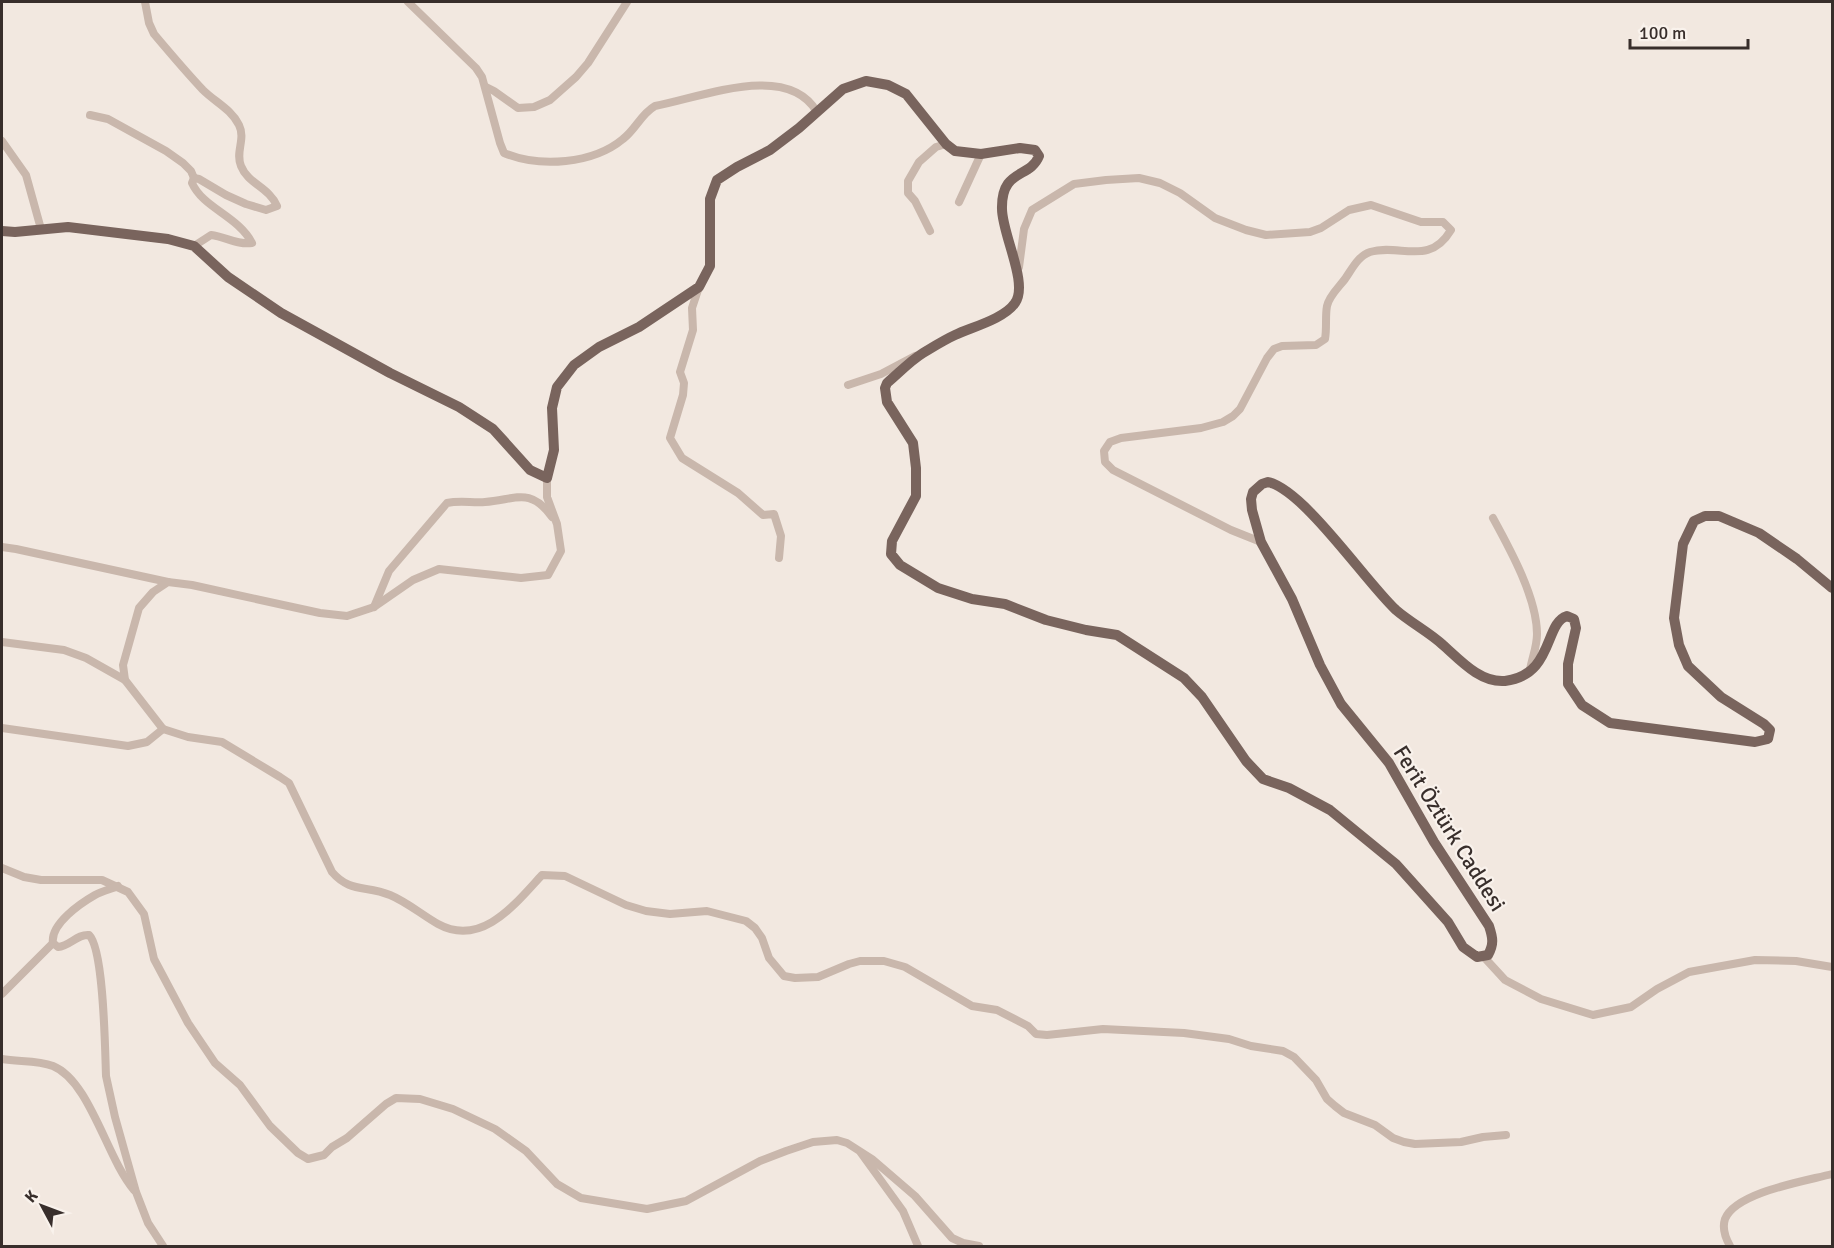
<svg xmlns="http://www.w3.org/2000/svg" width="1834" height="1248" font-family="Signika,sans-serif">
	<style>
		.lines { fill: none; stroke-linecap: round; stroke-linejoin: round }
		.minor { stroke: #c9b7ac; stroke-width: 8 }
		.major { stroke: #79645d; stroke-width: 10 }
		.labels { text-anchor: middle; stroke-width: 4.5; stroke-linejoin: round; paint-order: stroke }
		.street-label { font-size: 22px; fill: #382e2b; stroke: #f9f2ec }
	</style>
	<rect width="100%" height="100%" fill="#f2e8e0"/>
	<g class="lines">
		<g class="minor">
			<path d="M145,2L149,23L154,34C170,53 186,72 203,90C215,102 231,109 239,125C246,139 235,152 241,166C248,184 269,187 277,206L266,210L246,204L226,195L199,179L194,178L192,183C203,208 238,216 252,243C237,245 226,237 211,235L194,246"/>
			<path d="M408,2L476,68L482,77L500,143L504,153C540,168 593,164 623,139C636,129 641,114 655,106C700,98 787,61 817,112"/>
			<polyline points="486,87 494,91 518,108 534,107 550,100 576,77 588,63 627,2"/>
			<polyline points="90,115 108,119 166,151 183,163 191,171 194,178"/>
			<polyline points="2,141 26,175 41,229"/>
			<polyline points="959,202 981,154"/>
			<polyline points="930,231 915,201 908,193 908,181 919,162 936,147 946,144"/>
			<path d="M1019,267L1024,229L1032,210L1074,184L1106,180L1139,178L1160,183L1180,193L1215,218L1246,230L1266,235L1310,232L1321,228L1349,210L1371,205L1421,222H1443L1451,230C1429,267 1400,243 1370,252C1358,256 1352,269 1345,279C1339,287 1329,296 1327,306C1325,317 1327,328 1325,339L1316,345L1282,346L1274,349L1267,358L1240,409L1233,416L1223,422L1201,428L1121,438L1110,442L1104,451L1105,462L1113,470L1231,530L1261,542"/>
			<polyline points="699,287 692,308 693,330 680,372 684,383 683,395 670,438 682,458 738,493 763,515 774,514 781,536 779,558"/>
			<polyline points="848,385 881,374 915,356"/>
			<path d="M1493,518C1510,549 1537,598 1537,634C1537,647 1532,658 1530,670"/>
			<polyline points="2,547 16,549 168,582"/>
			<path d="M374,607L389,571L447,503C460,500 472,503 485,502C515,500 530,486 552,517"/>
			<polyline points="2,642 64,650 86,658 125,680"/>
			<polyline points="2,728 128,746 147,742 163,729"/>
			<path d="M163,729L188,737L222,742L280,777L289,783L332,872C350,893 366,885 390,895C407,902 422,915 438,924C482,948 516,903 542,875L565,876L626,905L646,911L670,914L707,911L746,921L755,928L762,938L769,958L784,976L795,978L818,977L849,964L860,961H884L905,967L972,1006L997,1010L1028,1026L1036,1034L1047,1035L1103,1029L1184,1033L1229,1039L1251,1046L1283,1051L1294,1057L1316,1080L1327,1099L1335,1106L1344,1113L1375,1125L1393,1138L1404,1142L1415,1144L1461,1142L1483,1137L1506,1135"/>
			<polyline points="163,729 125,680 123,665 139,608 153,592 168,582 192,585 320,613 347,616 374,607 413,580 439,569 521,578 548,575 561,551 557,524 547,497 547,478"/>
			<polyline points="2,868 24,877 41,880 102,880 128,892 144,914 154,959 188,1023 215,1063 240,1085 270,1126 298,1153 308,1159 324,1155 332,1147 347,1138 386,1104 396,1098 420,1099 453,1109 495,1129 526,1151 557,1184 581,1198 647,1209 686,1201 760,1161 786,1151 813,1142 837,1140 847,1143 872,1159 915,1196 952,1238 963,1243 979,1246"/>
			<path d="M118,886C111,889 102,891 95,895C81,903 50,924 53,943L58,947C70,946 77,934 89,935C104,949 105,1050 106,1076L115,1117L136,1192L148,1223L163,1246"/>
			<polyline points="1483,956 1505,980 1541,999 1593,1015 1631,1007 1657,989 1689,972 1755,960 1796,961 1832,967"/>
			<polyline points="2,994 53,943"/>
			<path d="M2,1059C18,1062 37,1060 53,1066C90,1081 107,1159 134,1190"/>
			<polyline points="861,1153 903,1211 918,1246"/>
			<path d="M1730,1246C1726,1239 1722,1228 1725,1219C1736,1192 1806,1181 1832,1174"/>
		</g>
		<path class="major" d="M2,231L15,232L68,227L168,239L194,246L228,277L281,313L390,373L459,407L493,429L530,470L547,478L554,450L552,408L557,387L574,365L599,347L639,327L699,287L710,266V199L717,180L737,167L770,150L799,128L843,89L866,81L888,85L906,94L946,144L955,151L981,154L1020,148L1035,150L1039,156C1030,179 1001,168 1002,209C1002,234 1029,284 1015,303C1004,319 972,327 955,335C944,340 933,347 923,353C910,361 899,373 887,383L885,388L887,402L913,443L916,468V496L892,541L891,554L900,565L938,588L972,599L1005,604L1046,620L1086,630L1117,635L1184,678L1202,697L1246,761L1263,779L1289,788L1330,810L1396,864L1448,922L1463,947L1477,957L1488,955C1494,944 1493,938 1489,926L1434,842L1389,763L1341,704L1320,665L1292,599L1261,542L1252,510L1251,499L1253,492L1262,484L1268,482C1305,491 1365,581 1396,610C1411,623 1429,632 1443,645C1460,660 1480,683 1505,681C1554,675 1544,623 1567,616L1574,619L1576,628L1568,664V684L1582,705L1610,723L1755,742L1768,739L1770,730L1764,724L1721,697L1688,666L1679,645L1674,618L1683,544L1694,521L1705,516H1719L1759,533L1797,559L1832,588"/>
	</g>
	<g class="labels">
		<g class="street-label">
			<text transform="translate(1450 828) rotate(58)" y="8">Ferit Öztürk Caddesi</text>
		</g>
	</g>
	<rect width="1834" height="1248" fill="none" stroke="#382e2b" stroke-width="6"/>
	<g transform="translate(42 1206) rotate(311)" stroke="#f9f2ec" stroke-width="4.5" paint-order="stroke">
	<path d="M0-4.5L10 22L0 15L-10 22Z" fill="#382e2b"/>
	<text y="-9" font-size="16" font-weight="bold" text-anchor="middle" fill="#382e2b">K</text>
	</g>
	<path d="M1630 39v9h118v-9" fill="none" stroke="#382e2b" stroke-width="3"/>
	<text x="1639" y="39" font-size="18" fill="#382e2b" stroke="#f9f2ec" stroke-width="4.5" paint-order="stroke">100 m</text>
</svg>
